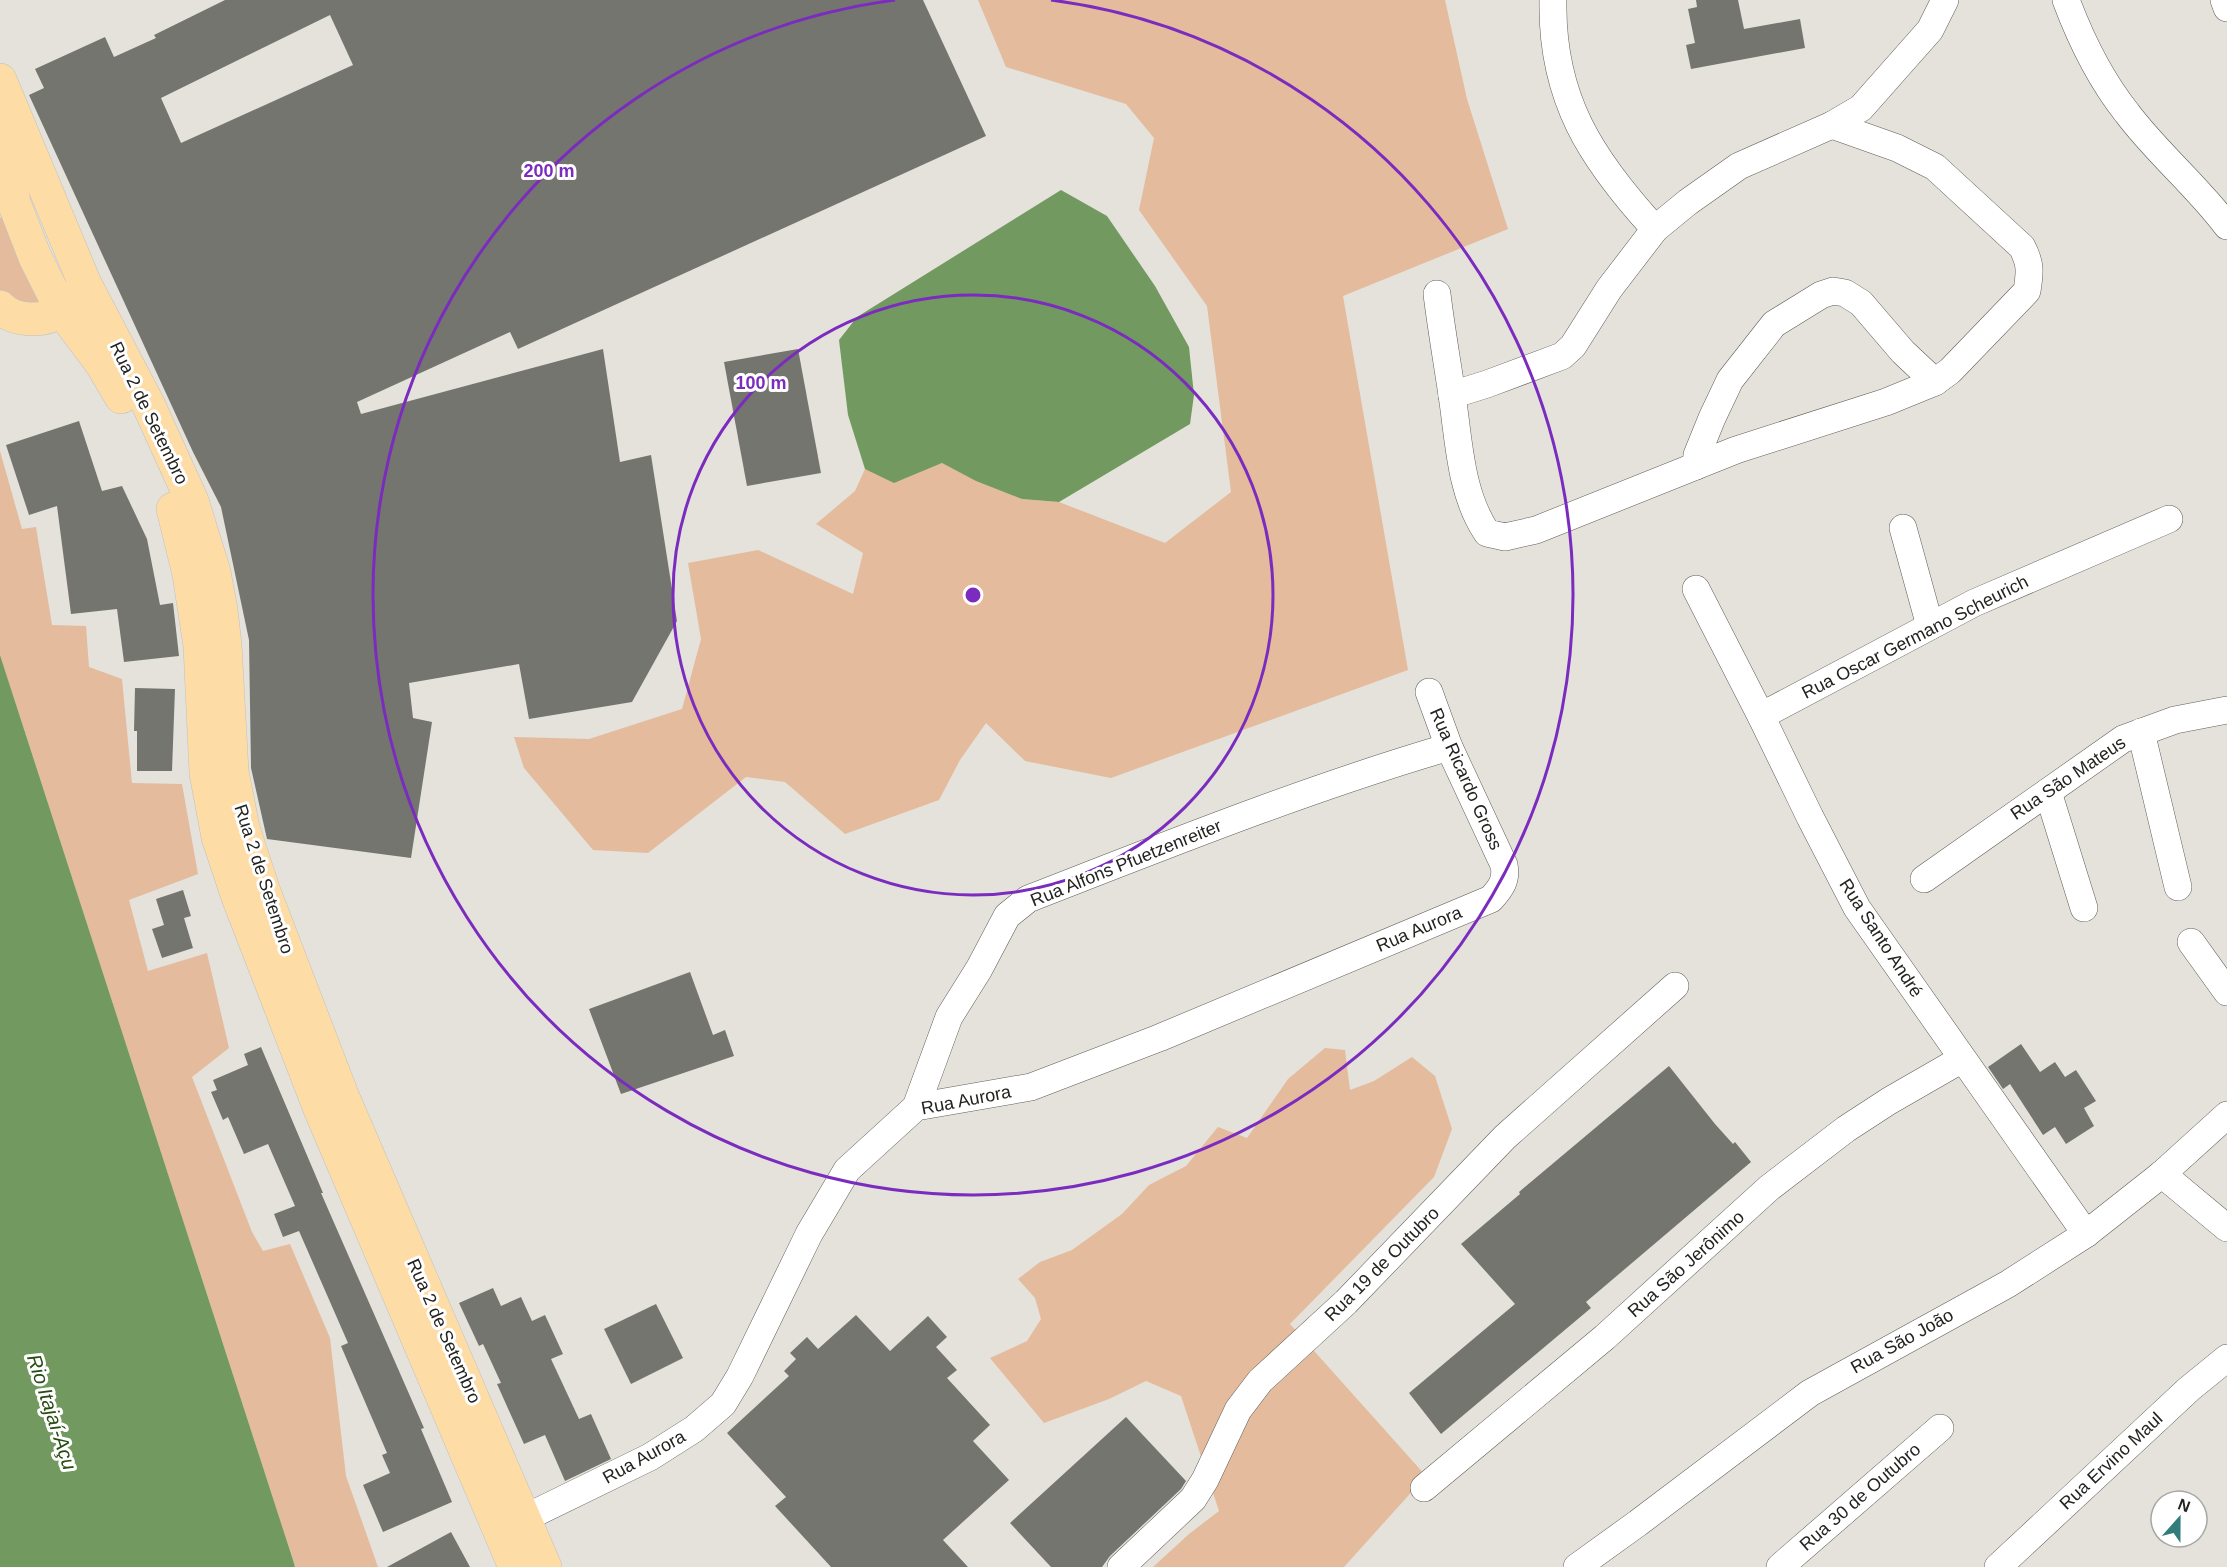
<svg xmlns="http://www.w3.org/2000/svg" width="2227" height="1567" font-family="Arial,sans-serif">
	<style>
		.green { fill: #e4bb9d }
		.water { fill: #729960 }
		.building { fill: #74756f; fill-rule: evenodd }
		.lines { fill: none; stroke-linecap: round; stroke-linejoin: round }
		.minor-casing { stroke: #605e58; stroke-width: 28 }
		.major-casing { stroke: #c1c1c1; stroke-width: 34 }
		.minor { stroke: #fff; stroke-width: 27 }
		.major { stroke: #fedca6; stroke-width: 33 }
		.ring { fill: none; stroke: #7b2cbf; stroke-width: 3 }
		.labels { text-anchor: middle; stroke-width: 6; stroke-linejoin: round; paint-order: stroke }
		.street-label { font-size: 18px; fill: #232320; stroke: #fff }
		.water-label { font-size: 20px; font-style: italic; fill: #264c10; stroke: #fff }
		.centre { fill: #7b2cbf; stroke: #fff; stroke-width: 3 }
		.ring-label { font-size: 18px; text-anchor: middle; font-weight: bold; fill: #7b2cbf; stroke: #fff; stroke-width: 6; stroke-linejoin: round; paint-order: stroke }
	</style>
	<rect width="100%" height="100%" fill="#e4e2db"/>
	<g class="green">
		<polygon points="978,0 1445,0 1467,99 1508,229 1343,296 1408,670 1111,778 1025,761 986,723 960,760 939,800 845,834 785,782 746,777 648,853 593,850 524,768 514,737 589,739 682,709 701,639 688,563 758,550 853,594 863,553 816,524 855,491 865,469 901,480 942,463 977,481 1022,499 1059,502 1165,543 1231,492 1207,306 1139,210 1154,138 1126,104 1006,67"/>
		<polygon points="4,215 47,306 31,309 0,292 0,218"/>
		<polygon points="0,451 22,529 36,527 52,625 86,626 89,667 122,679 132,783 182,784 198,874 129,900 148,971 207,953 229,1048 192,1077 252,1232 263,1251 290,1244 330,1338 346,1476 378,1567 295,1567 293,1560 0,655"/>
		<polygon points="1325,1048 1345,1050 1350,1090 1374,1081 1412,1057 1435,1076 1452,1129 1434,1177 1290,1324 1426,1476 1344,1567 1153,1567 1189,1534 1219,1511 1181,1396 1146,1381 1109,1399 1044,1423 990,1358 1027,1341 1041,1319 1035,1298 1018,1279 1040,1262 1072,1250 1122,1214 1149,1185 1186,1166 1218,1127 1247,1138 1288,1079"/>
	</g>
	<g class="water">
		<polygon points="1061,190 1107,216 1155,286 1189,347 1194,395 1190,424 1059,502 1022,499 976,481 942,463 894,483 865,469 848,415 839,340 857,317"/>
		<polygon points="0,655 293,1560 295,1567 0,1567"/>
	</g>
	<g class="building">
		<path d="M225,0H923L986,136L518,349L510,332L357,402L361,414L603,349L620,462L651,455L677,621L632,702L529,719L519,664L409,683L413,718L432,722L411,858L267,839L251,768L249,640L221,507L193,452L29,95L44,88L35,69L105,37L114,57L156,38L154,35ZM330,15L353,65L181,143L161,98Z"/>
		<polygon points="1696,0 1738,0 1744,29 1800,19 1805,48 1691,69 1686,45 1695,43 1688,9 1697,7"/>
		<polygon points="798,349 821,473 747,486 724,362"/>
		<polygon points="79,421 102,491 122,486 147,539 160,605 173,603 179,656 124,662 117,609 71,614 57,506 29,515 6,445"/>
		<polygon points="135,688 175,689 172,771 137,771 137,731 134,731"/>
		<polygon points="183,890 191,916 184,918 193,948 162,958 152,929 164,925 156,899"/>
		<polygon points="690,972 713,1035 725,1030 734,1056 621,1094 589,1009"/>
		<polygon points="2021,1044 2040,1072 2055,1062 2065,1077 2076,1070 2096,1101 2084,1108 2094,1126 2066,1144 2055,1127 2043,1135 2010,1084 2003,1089 1988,1067"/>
		<polygon points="261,1047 323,1193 321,1193 424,1428 421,1429 452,1502 383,1532 363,1485 390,1473 382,1455 387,1453 341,1346 348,1343 299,1231 283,1237 274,1214 295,1206 268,1144 244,1154 228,1117 223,1120 211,1092 217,1090 213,1080 248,1065 244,1054"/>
		<polygon points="1669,1066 1715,1124 1733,1144 1735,1142 1751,1162 1586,1302 1591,1308 1441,1434 1409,1393 1515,1304 1461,1244 1520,1194 1519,1192"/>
		<polygon points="493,1288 501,1306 521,1297 532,1321 545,1315 563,1354 551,1359 579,1419 591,1414 611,1459 565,1481 545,1435 524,1444 497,1384 501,1383 483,1344 479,1346 459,1303"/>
		<polygon points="656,1304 683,1358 631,1384 604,1329"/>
		<polygon points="856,1315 890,1351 928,1316 947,1337 936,1347 957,1370 947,1378 990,1425 973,1441 1009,1480 943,1540 968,1567 831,1567 775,1506 786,1497 727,1433 789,1376 784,1371 796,1359 790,1353 807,1337 818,1349"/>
		<polygon points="1126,1417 1186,1481 1181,1489 1110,1556 1102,1567 1051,1567 1010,1523"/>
		<polygon points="451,1532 470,1567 387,1567"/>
	</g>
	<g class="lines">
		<g class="minor-casing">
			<g id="minor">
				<path d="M1553,0C1551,98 1591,159 1655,229"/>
				<path d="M2066,0C2081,40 2100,79 2127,113C2157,153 2197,186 2227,226"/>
				<polyline points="2224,0 2227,8"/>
				<path d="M1437,294C1441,327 1447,361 1452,395C1459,441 1460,493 1487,533L1505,537L1536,530L1736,450L1886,402L1935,382L1950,371L2027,291C2030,272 2031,264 2022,247L1935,167L1897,148L1832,125"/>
				<polyline points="1452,395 1487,384 1562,356 1573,346 1609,289 1655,229 1688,202 1739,166 1832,125 1861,108 1930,30 1945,0"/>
				<polyline points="1696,466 1697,455 1712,418 1730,380 1774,324 1821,295 1833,291 1845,293 1861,303 1903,352 1935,382"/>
				<polyline points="1903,528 1930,626"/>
				<polyline points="1696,589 1761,716 1810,817 1857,908 2086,1234"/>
				<polyline points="1761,716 1974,603 2169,519"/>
				<polyline points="2141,732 2178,887"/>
				<polyline points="2048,792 2084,908"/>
				<polyline points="1924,879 2123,739 2175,720 2227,710"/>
				<polyline points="2191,942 2227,992"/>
				<path d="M916,1107L949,1017L979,969L1007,916L1028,899C1167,845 1306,789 1449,747"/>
				<polyline points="2162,1174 2227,1228"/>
				<polyline points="1424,1488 1605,1337 1769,1188 1846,1129 1889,1101 1962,1059"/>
				<path d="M525,1518L650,1457L694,1429L723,1404L740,1376L809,1234L847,1170L916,1107L1031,1087L1159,1038L1491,899C1501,888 1507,880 1504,865L1449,747L1429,692"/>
				<polyline points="1121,1567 1193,1499 1205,1480 1238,1410 1260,1381 1346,1302 1505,1137 1675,986"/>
				<polyline points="1577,1567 1638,1523 1810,1393 2008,1284 2086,1234 2162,1174 2227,1115"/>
				<polyline points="1780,1567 1940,1428"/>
				<polyline points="1998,1567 2189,1389 2227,1358"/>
			</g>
		</g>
		<g class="major-casing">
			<g id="major">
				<polyline points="0,80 85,284 149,406 192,501 214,572 221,610 225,645 232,772 243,828 263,889 342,1095 545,1567"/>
				<polyline points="0,117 14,203 35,257 62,311 101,363 121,397"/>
				<path d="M0,307C14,322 43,322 59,312C66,308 71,301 77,295"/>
				<polyline points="173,509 189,574 200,646 206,773 218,837 238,897 320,1109 515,1567"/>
			</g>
		</g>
		<use href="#minor" class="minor"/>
		<use href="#major" class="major"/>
	</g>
	<g class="ring">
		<circle cx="973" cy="595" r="300"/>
		<path d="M1051 0A600 600 0 1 1 895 0"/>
	</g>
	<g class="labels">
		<g class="street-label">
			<text transform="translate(149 413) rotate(64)" y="6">Rua 2 de Setembro</text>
			<text transform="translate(1915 637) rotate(-27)" y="6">Rua Oscar Germano Scheurich</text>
			<text transform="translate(2068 778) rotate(-34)" y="6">Rua São Mateus</text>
			<text transform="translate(1466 779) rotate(66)" y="6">Rua Ricardo Gross</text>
			<text transform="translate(1126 863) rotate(-22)" y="6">Rua Alfons Pfuetzenreiter</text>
			<text transform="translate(264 879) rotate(72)" y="6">Rua 2 de Setembro</text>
			<text transform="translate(1419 929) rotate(-23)" y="6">Rua Aurora</text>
			<text transform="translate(1881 938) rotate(57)" y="6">Rua Santo André</text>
			<text transform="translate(966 1100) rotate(-11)" y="6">Rua Aurora</text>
			<text transform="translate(1382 1264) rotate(-45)" y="6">Rua 19 de Outubro</text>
			<text transform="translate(1686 1264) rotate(-42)" y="6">Rua São Jerônimo</text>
			<text transform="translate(444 1331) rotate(66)" y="6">Rua 2 de Setembro</text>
			<text transform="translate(1902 1341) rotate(-29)" y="6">Rua São João</text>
			<text transform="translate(644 1457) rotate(-29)" y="6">Rua Aurora</text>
			<text transform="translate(2111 1461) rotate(-43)" y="6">Rua Ervino Maul</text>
			<text transform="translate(1860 1497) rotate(-41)" y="6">Rua 30 de Outubro</text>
		</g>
		<g class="water-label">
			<text transform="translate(52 1412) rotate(72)" y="7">Rio Itajaí-Açu</text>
		</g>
	</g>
	<circle cx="973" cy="595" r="9" class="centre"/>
	<g class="ring-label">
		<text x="549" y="177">200 m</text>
		<text x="761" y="389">100 m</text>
	</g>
	<g transform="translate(2179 1519) rotate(21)"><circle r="28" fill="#ffffff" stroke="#a7a7a6" stroke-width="1.5"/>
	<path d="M0-4.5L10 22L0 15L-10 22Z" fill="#337c7c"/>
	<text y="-9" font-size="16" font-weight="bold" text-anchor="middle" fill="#232320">N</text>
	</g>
</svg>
